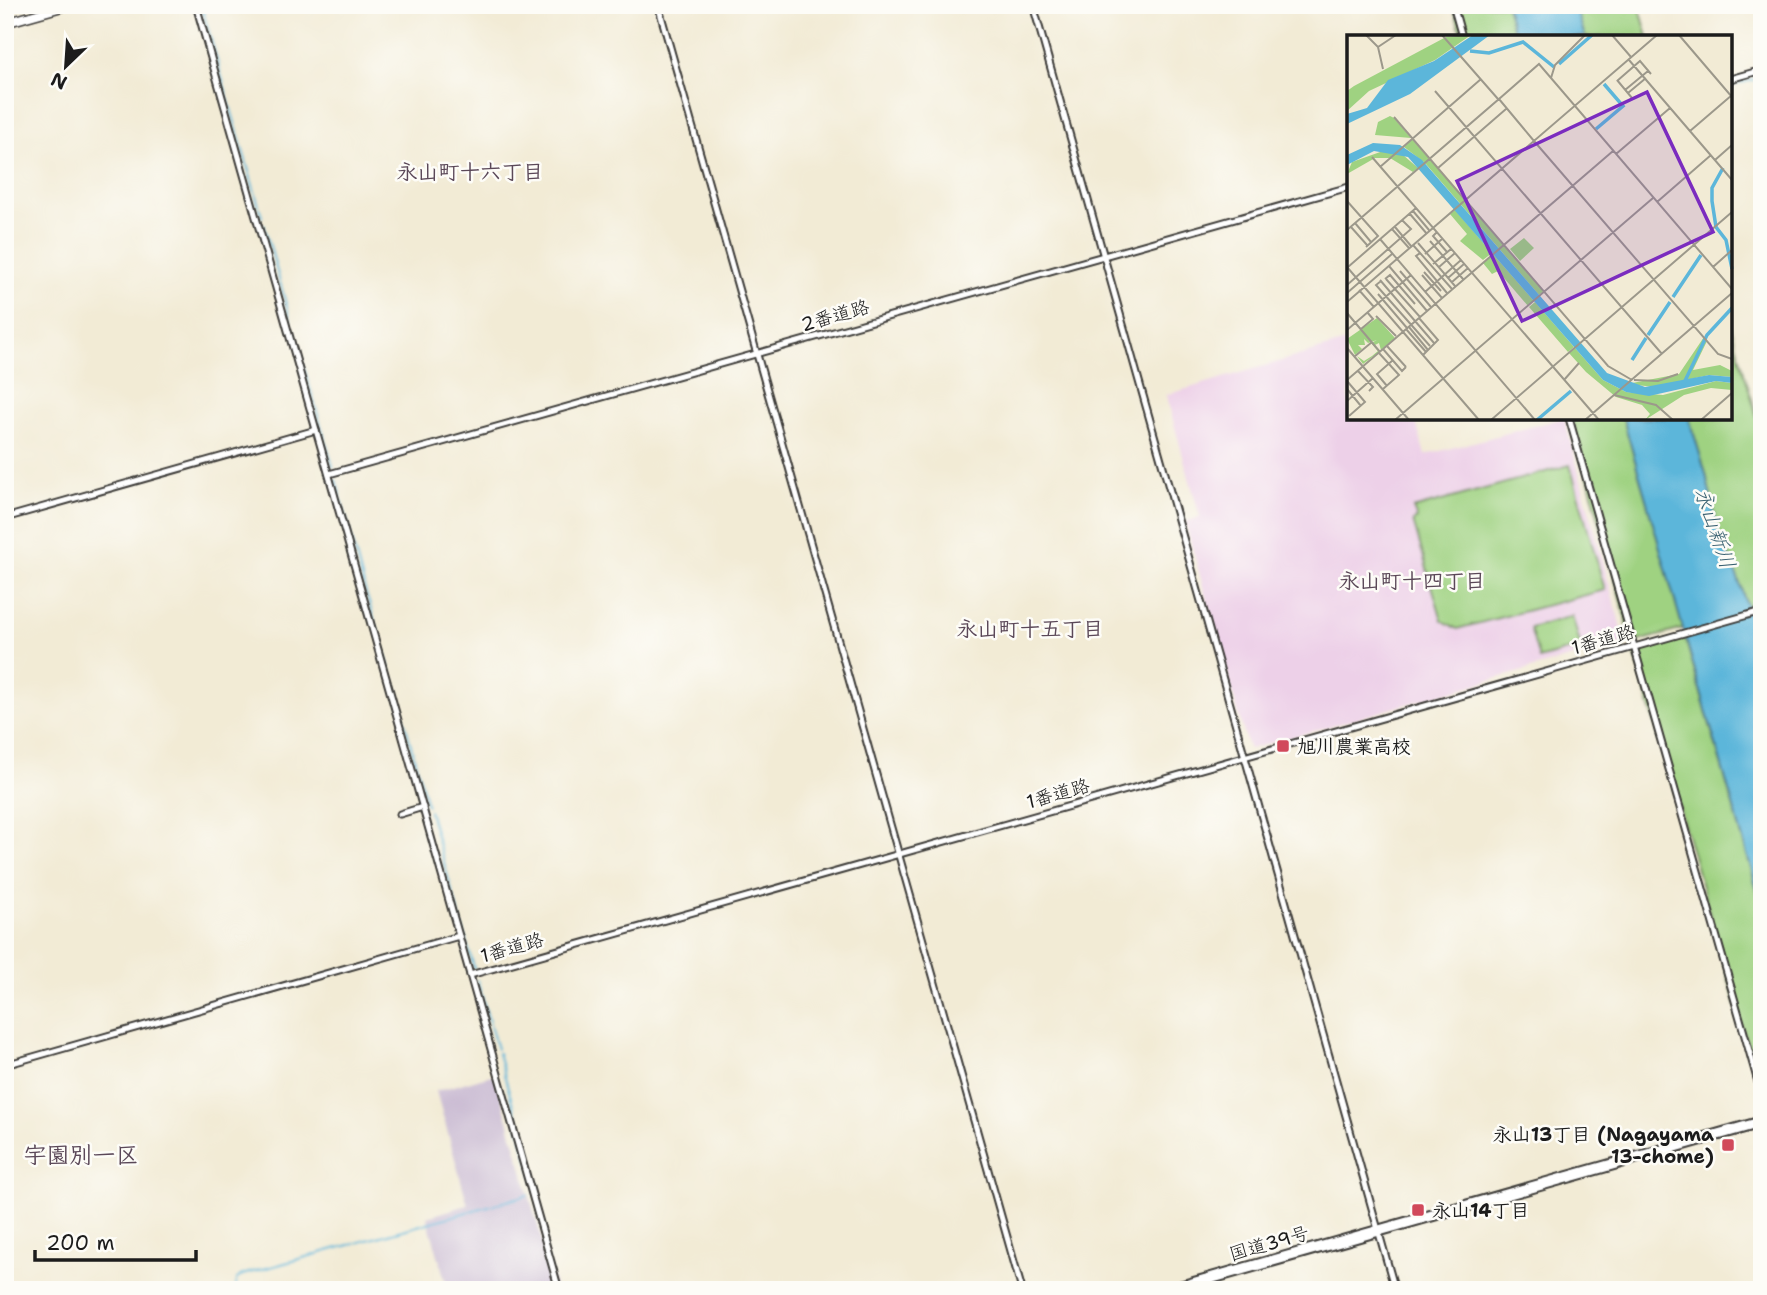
<svg xmlns="http://www.w3.org/2000/svg" width="1767" height="1295" font-family="'Shantell Sans','Klee One',sans-serif">
	<style>
		.built { fill: #edd0e8 }
		.industrial { fill: #ccbed4 }
		.green { fill: #9fd281; stroke: #5e774e; stroke-width: 2 }
		.water { fill: #5cb6da; stroke: #3c697b; stroke-width: 2 }
		.lines { fill: none; stroke-linecap: round; stroke-linejoin: round }
		.stream { stroke: #5cb6da; stroke-width: 2 }
		.street-casing { stroke: #3c3b38; stroke-width: 9 }
		.secondary-casing { stroke: #3c3b38; stroke-width: 11 }
		.highway-casing { stroke: #3c3b38; stroke-width: 14 }
		.street { stroke: #fff; stroke-width: 5 }
		.secondary { stroke: #fff; stroke-width: 8 }
		.highway { stroke: #fff; stroke-width: 10 }
		.poi-dot { fill: #d1495b; stroke: #fdfcf7; stroke-width: 2.5 }
		.labels { text-anchor: middle; stroke-width: 5; stroke-linejoin: round; paint-order: stroke }
		.street-label { font-size: 19px; fill: #1c1c1c; stroke: #fdfcf7 }
		.poi-label { font-size: 19px; font-weight: bold; fill: #1c1c1c; stroke: #fdfcf7; text-anchor: start }
		.neighbourhood-label { font-size: 21px; font-weight: bold; fill: #5b4858; stroke: #fdfcf7 }
		.water-label { font-size: 21px; font-style: italic; fill: #396171; stroke: #fdfcf7 }
		.quarter-label { font-size: 23px; font-weight: bold; fill: #5b4858; stroke: #fdfcf7 }
		.inset-river { fill: none; stroke: #5cb6da; stroke-width: 3.5 }
		.inset-road { fill: none; stroke: #9c988b; stroke-width: 2 }
		.view { fill: #7b2cbf; fill-opacity: 0.15; stroke: #7b2cbf; stroke-width: 3.5 }
		.inset-edge { fill: none; stroke: #1c1c1c; stroke-width: 3.5 }
	</style>
	<rect width="100%" height="100%" fill="#fdfcf7"/>
	<filter id="ink" filterUnits="userSpaceOnUse"><feTurbulence type="fractalNoise" baseFrequency=".0143" numOctaves="2"/><feDisplacementMap in="SourceGraphic" scale="14" xChannelSelector="R" yChannelSelector="G"/><feConvolveMatrix kernelMatrix="1 2 1 2 8 2 1 2 1" color-interpolation-filters="sRGB"/></filter>
	<filter id="wash" filterUnits="userSpaceOnUse"><feTurbulence type="fractalNoise" baseFrequency=".00686" numOctaves="4" result="noise"/><feDisplacementMap in="SourceGraphic" scale="28" xChannelSelector="R" yChannelSelector="G"/><feGaussianBlur stdDeviation="1.57" result="paint"/><feColorMatrix in="noise" values="0 0 0 0 0 0 0 0 0 0 0 0 0 0 0 0 0 1.4 0 .05"/><feComposite in="paint" operator="in"/></filter>
	<g filter="url(#wash)">
		<rect width="100%" height="100%" fill="#f2ebd5"/>
		<polygon class="built" points="1349,341 1349,418 1415,418 1425,455 1564,418 1625,642 1250,749 1248,748 1185,522 1200,517 1166,395"/>
		<polygon class="industrial" points="495,1074 556,1290 448,1290 427,1217 468,1205 436,1091"/>
		<g class="green">
			<polygon points="1453,5 1506,5 1515,37 1462,37"/>
			<polygon points="1575,5 1639,5 1648,37 1585,37"/>
			<polygon points="1730,324 1762,434 1762,607 1748,611 1738,578 1718,531 1706,474 1689,418 1730,418"/>
			<polygon points="1572,418 1623,418 1683,629 1632,643"/>
			<polygon points="1570,465 1605,590 1457,629 1442,620 1413,521 1417,519 1413,509"/>
			<polygon points="1572,616 1581,647 1539,659 1530,628"/>
			<polygon points="1685,638 1762,907 1762,1096 1634,651"/>
		</g>
		<g class="water">
			<polygon points="1506,5 1575,5 1585,37 1515,37"/>
			<polygon points="1623,418 1689,418 1706,474 1718,531 1738,578 1760,649 1762,656 1762,907"/>
		</g>
		<g class="lines">
			<g class="stream">
				<polyline points="201,5 262,217"/>
				<polyline points="1730,86 1762,77"/>
				<polyline points="264,225 291,322"/>
				<polyline points="293,330 333,467"/>
				<polyline points="336,480 365,590 398,697 427,805"/>
				<polyline points="429,811 474,968"/>
				<polyline points="477,980 497,1049"/>
				<polyline points="498,1053 521,1133"/>
				<polyline points="522,1137 537,1190 535,1192"/>
				<polyline points="235,1290 236,1280 242,1275 528,1195"/>
			</g>
		</g>
	</g>
	<g filter="url(#ink)">
		<g class="lines">
			<g class="street-casing">
				<g id="street">
					<polyline points="196,5 559,1290"/>
					<polyline points="658,5 1022,1290"/>
					<polyline points="1033,5 1395,1290"/>
					<polyline points="1453,5 1462,37"/>
					<polyline points="1730,79 1762,70"/>
					<polyline points="1569,418 1762,1096"/>
					<polyline points="329,474 1349,187"/>
					<polyline points="5,518 316,430"/>
					<polyline points="400,814 423,807"/>
					<polyline points="470,975 1762,611"/>
					<polyline points="5,1065 459,936"/>
				</g>
			</g>
			<g class="secondary-casing">
				<polyline id="secondary" points="5,23 69,5"/>
			</g>
			<g class="highway-casing">
				<polyline id="highway" points="1169,1290 1762,1122"/>
			</g>
			<use href="#street" class="street"/>
			<use href="#secondary" class="secondary"/>
			<use href="#highway" class="highway"/>
		</g>
	</g>
	<g class="poi-dot">
		<rect x="1276" y="739" width="14" height="14" rx="3.5"/>
		<rect x="1721" y="1138" width="14" height="14" rx="3.5"/>
		<rect x="1411" y="1203" width="14" height="14" rx="3.5"/>
	</g>
	<g class="labels">
		<g class="street-label">
			<text transform="translate(835 315) rotate(-16)" y="7">2番道路</text>
			<text transform="translate(1603 639) rotate(-16)" y="7">1番道路</text>
			<text transform="translate(1058 793) rotate(-16)" y="7">1番道路</text>
			<text transform="translate(512 947) rotate(-16)" y="7">1番道路</text>
			<text transform="translate(1269 1243) rotate(-16)" y="7">国道39号</text>
		</g>
		<g class="poi-label">
			<text x="1297" y="753">旭川農業高校</text>
			<text x="1714" y="1141" text-anchor="end">永山13丁目 (Nagayama<tspan x="1714" dy="22">13-chome)</tspan></text>
			<text x="1432" y="1217">永山14丁目</text>
		</g>
		<g class="neighbourhood-label">
			<text x="470" y="179">永山町十六丁目</text>
			<text x="1412" y="588">永山町十四丁目</text>
			<text x="1030" y="636">永山町十五丁目</text>
		</g>
		<g class="water-label">
			<text transform="translate(1715 528) rotate(71)" y="7">永山新川</text>
		</g>
		<g class="quarter-label">
			<text x="81" y="1163">宇園別一区</text>
		</g>
	</g>
	<g transform="translate(1347 35)">
		<rect width="385" height="385" fill="#f2ebd5"/>
		<path d="M124,0L88,25L22,56L0,76V56L7,51L99,2ZM43,81L47,83L64,103L28,100L31,87ZM65,104L197,256L192,260L78,128L57,112ZM36,116L55,119L71,133L66,137L43,123H28L0,139L5,127ZM108,175L145,218L136,225L113,206L120,199L103,179ZM177,203L187,213L173,226L163,214ZM146,219L187,266L181,271L151,236L145,239L136,228ZM188,267L227,312L221,317L182,272ZM30,283L48,303L34,315L32,308L28,310L32,316V317L16,329L10,321L17,326L25,321L31,316L24,308L30,305L21,308L17,304L18,310H11L15,314L8,320L0,304ZM357,302L360,306L346,335L373,330L385,336V342L362,340L308,352L280,349L332,339ZM228,313L256,345L279,357L316,360L369,346L385,348V355L364,353L337,360L298,385L303,379L295,370L269,362L239,337L222,318Z" fill="#9fd281"/>
		<path d="M126,0H143L63,59L0,89V79L20,73L41,45L87,26ZM26,108L53,110L75,125L260,338L298,352L362,340L385,342V348L369,346L302,361L279,357L256,345L61,122L27,116L0,130V120Z" fill="#5cb6da"/>
		<path class="inset-river" d="M123,16L142,18L176,7L207,32M212,29L245,0M249,94L276,71L257,49M376,133L365,153V166L369,192L379,205L385,234M326,262L354,220M301,300L323,267M285,325L299,303M336,350L360,300L385,273M190,385L224,356"/>
		<path class="inset-road" d="M19,0L31,12L36,34M95,0L151,64M265,0L284,22M332,0L385,62M31,12L49,0M282,25L385,145M204,43L208,30L238,0M270,45L285,63M270,46L293,26L304,39M278,55L301,36M88,56L315,319M281,58L299,43M152,64L192,29L385,254M47,82L83,124M343,96L385,60M187,106L371,319L385,324M269,119L323,73M25,122L252,385M83,124L261,331L285,345M368,125L385,110M33,132L134,44M91,133L159,74M0,166L31,201L19,212M310,167L364,120M66,176L82,195M63,179L80,199M8,188L24,207M4,192L20,210M48,192L64,211M45,194L62,213M0,195L152,64L187,106M90,197L86,201L100,217M33,204L188,385M83,206L116,244M71,208L108,251M66,210L105,254M73,218L69,221L100,258M78,219L95,204M86,229L104,214M42,231L80,276M0,232L132,385M1,232L69,173M92,232L108,218M366,232L385,215M53,236L84,272M77,237L94,256M75,240L95,263M101,243L117,229M38,244L43,240L68,269M39,244L73,282M33,245L68,286M34,246L29,250L83,311M105,247L121,233M0,250L64,194L55,185M12,255L27,272M78,257L114,225M0,258L45,219M31,259L60,293M0,267L310,0M0,278L33,317M29,281L49,301M72,283L91,305L76,320M68,286L87,308M62,292L81,315M14,294L26,284L20,277M59,294L79,317M0,295L64,240M40,311L59,332M0,313L62,385M36,314L55,336L59,332M32,318L52,340L36,354M7,322L25,307M11,336L26,352L22,356M0,345L266,116M217,345L232,328M287,345L311,346L331,339M0,346L18,367L2,381M40,351L30,339L46,325M0,354L14,371M267,360L309,370L326,385M0,366L26,343M48,385L306,163M144,385L385,177M238,385L385,258M354,385L385,358"/>
		<path class="view" d="M300,57L366,197L175,286L110,146Z"/>
		<rect width="385" height="385" class="inset-edge"/>
	</g>
	<rect width="1767" height="1295" fill="none" stroke="#fdfcf7" stroke-width="28"/>
	<g transform="translate(66 66) rotate(205)" stroke="#fdfcf7" stroke-width="5" paint-order="stroke">
	<path d="M0-5L12 26L0 18L-12 26Z" fill="#1c1c1c"/>
	<text y="-10" font-size="19" font-weight="bold" text-anchor="middle" fill="#1c1c1c">N</text>
	</g>
	<path d="M35 1250v10h161v-10" fill="none" stroke="#1c1c1c" stroke-width="3.5"/>
	<text x="46" y="1250" font-size="21" fill="#1c1c1c" stroke="#fdfcf7" stroke-width="5" paint-order="stroke">200 m</text>
</svg>
